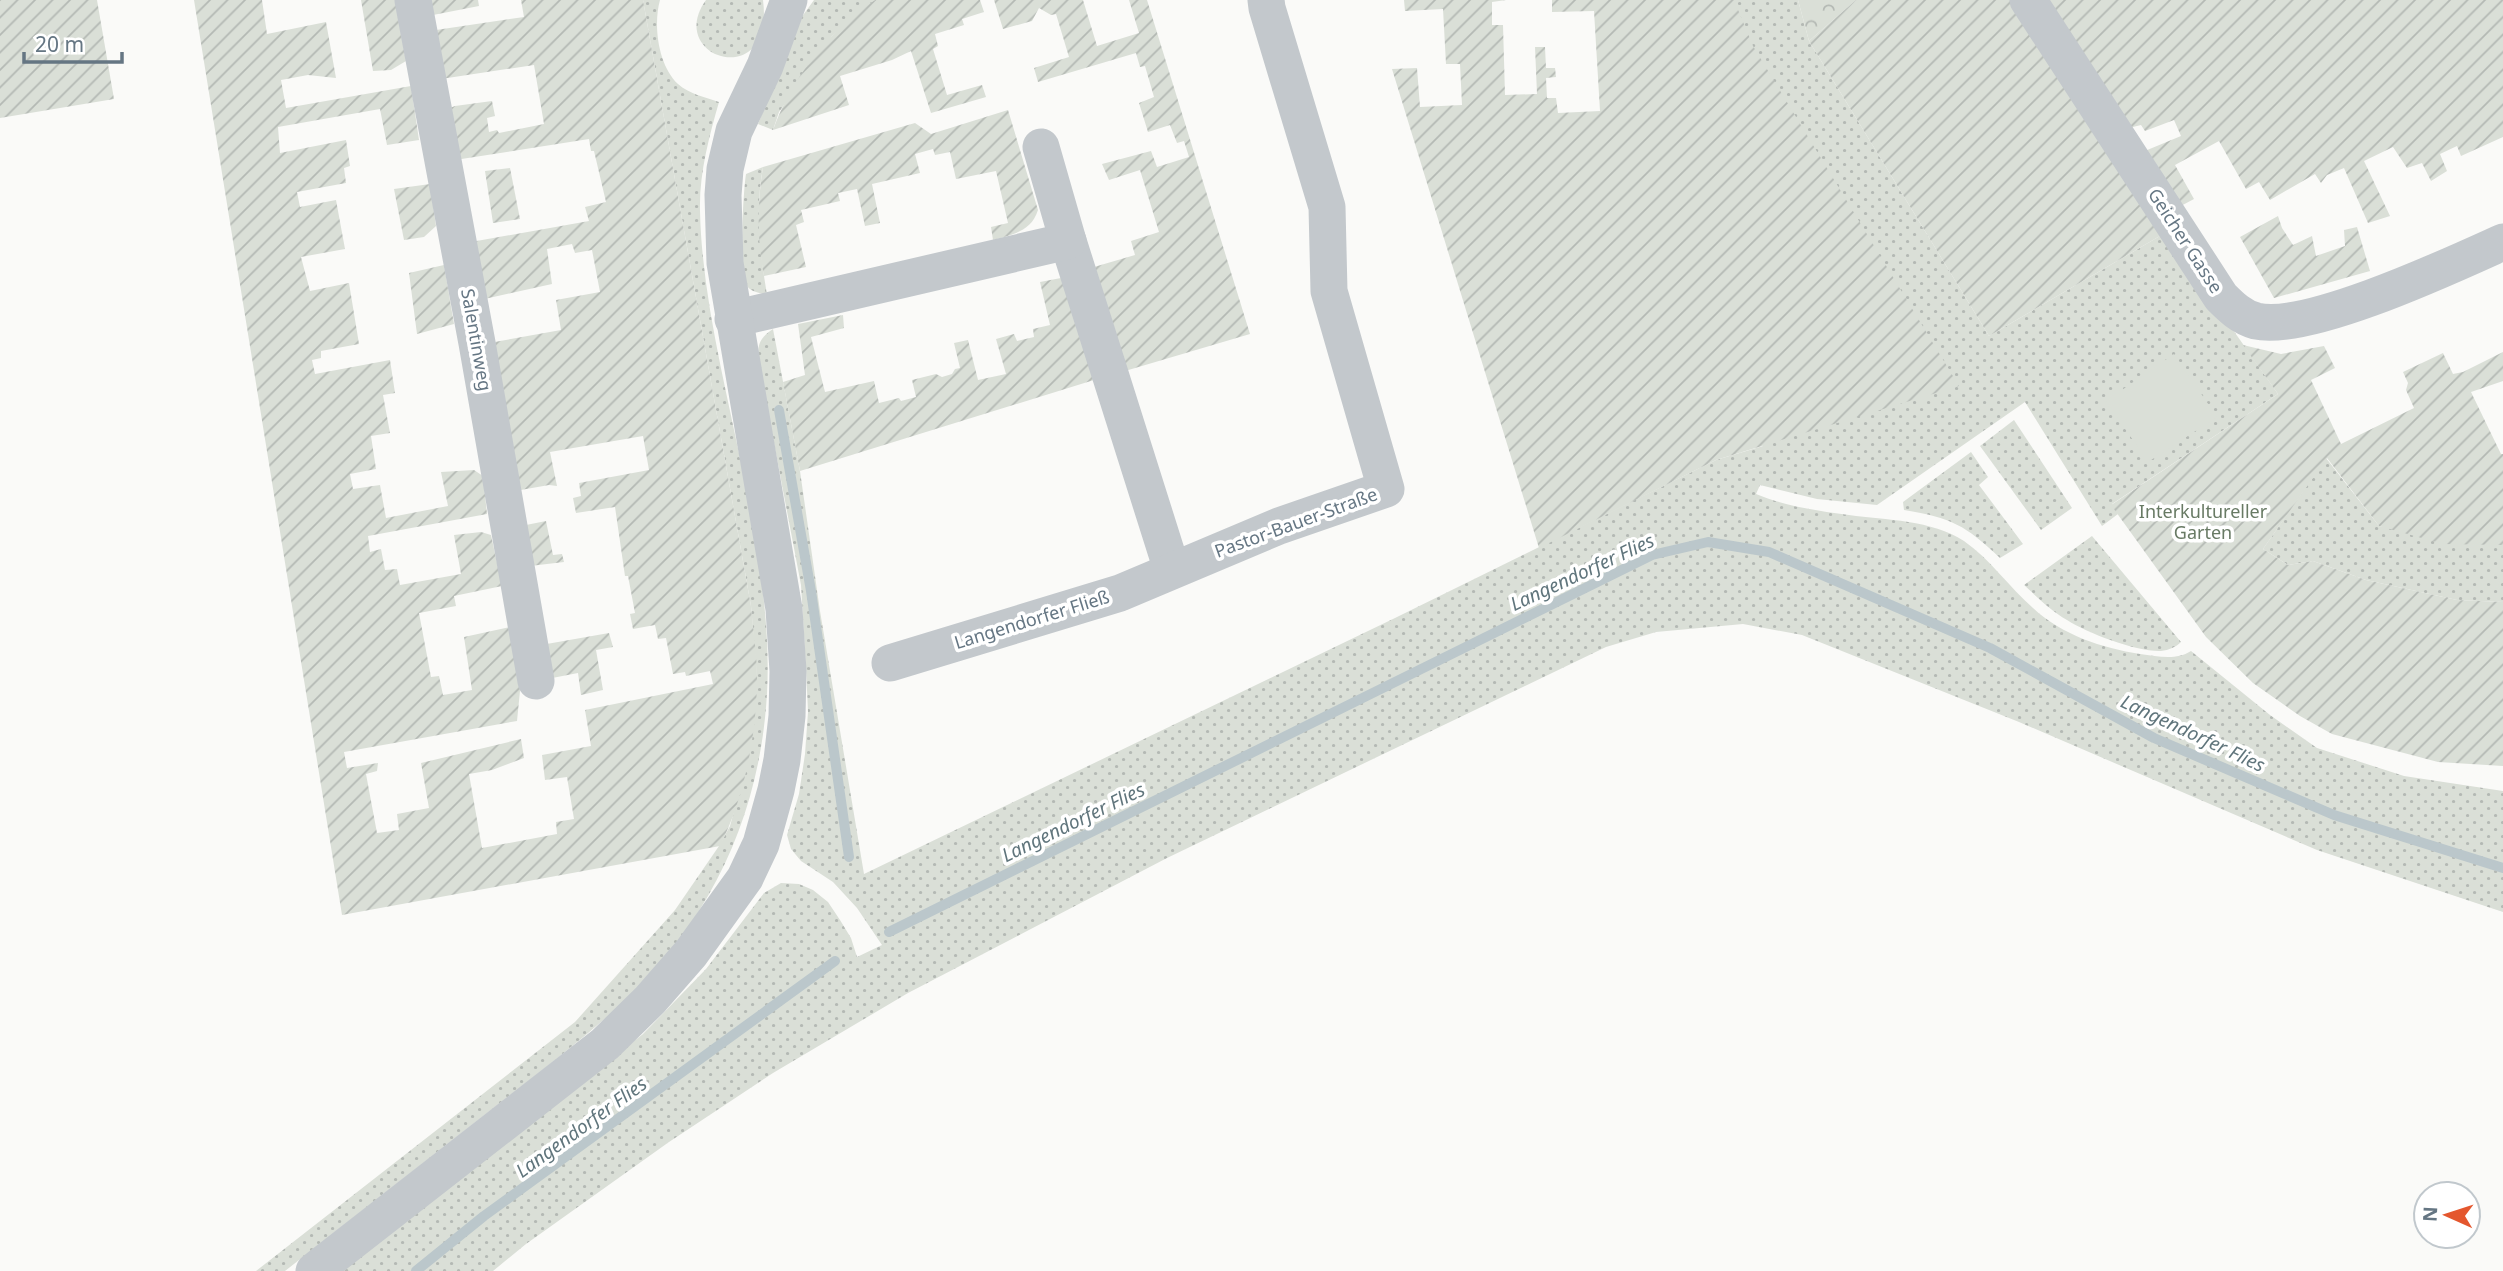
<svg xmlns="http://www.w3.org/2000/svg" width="2503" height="1271" font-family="'Noto Sans',sans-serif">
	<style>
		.grass { fill: url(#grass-dots) }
		.forest { fill: url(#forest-crowns) }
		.garden { fill: url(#garden-furrows) }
		.pitch { fill: #dadfd7 }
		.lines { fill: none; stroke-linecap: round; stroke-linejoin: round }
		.stream { stroke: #bbc7cb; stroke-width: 10 }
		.minor { stroke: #c3c8cc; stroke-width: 37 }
		.labels { text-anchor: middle; stroke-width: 7; stroke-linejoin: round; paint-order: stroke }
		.street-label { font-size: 18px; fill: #657683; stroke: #fff }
		.park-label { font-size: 18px; fill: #687a64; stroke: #fff }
		.water-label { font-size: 19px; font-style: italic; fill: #60757c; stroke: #fff }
	</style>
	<defs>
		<pattern id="grass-dots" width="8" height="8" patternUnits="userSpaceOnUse" patternTransform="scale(1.75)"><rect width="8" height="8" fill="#dadfd7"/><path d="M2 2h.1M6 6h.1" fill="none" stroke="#b4b9b4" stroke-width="1.8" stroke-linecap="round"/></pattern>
		<pattern id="forest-crowns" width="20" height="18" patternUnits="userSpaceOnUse" patternTransform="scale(1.75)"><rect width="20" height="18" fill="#dadfd7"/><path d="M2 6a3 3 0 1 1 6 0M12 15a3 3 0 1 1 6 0" fill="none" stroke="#b4b9b4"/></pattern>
		<pattern id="garden-furrows" width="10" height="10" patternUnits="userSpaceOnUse" patternTransform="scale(1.75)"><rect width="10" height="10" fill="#dadfd7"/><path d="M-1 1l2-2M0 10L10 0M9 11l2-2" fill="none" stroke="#b4b9b4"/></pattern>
	</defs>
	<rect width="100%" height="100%" fill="#fafaf8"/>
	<g class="grass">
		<path d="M643,0H660C653,25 658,65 678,84C689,94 705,97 719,102C709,137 699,174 700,211C702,300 727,390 744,478C759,557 774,637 765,718C753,832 702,931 617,1008C576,1045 531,1079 487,1113C420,1165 353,1218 285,1271H256L575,1022L675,910L719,846L730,826L745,770L757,676L751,606Z"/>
		<path d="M706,0H763C775,93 664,58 706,0Z"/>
		<polygon points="814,0 875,0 832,36 779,112 773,130 758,124 801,18"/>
		<path d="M1690,0H1798L1809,41L1989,336L2165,233L2278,394L2112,504L2118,514L2102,526L2025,402L1877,505L1817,499L1760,485L1756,494C1785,506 1818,511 1849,515C1886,520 1932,520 1964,541C1990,559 2009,587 2033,608C2062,635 2102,648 2140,654C2158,656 2175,661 2191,651L2270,715L2317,748L2404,776L2503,791V912L2317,850L2019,722L1802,635L1743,624L1656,632L1606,647L1167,858L908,993L773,1073L669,1142L526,1244L493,1271H342L643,1034L706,969L764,893L781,883L799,884L813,890L828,902L840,920L851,938L857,957L882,945L857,908L833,882L801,861L791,849L787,835L799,794L805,754L808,712L806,668L801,585L759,364C757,346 758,339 773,329L800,471L820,611L864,874L1395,618L1716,460L1763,446Z"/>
		<path d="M763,167C755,210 760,253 767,295C761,293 751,292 747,286C739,271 743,193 746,174Z"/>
		<polygon points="2014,420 2072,508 2041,530 1980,446"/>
		<path d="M1971,452L1988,477L1979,485L2023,544L2000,558C1965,525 1952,518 1904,510L1903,502Z"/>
		<polygon points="2326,458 2379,526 2503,544 2503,602 2457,600 2366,580 2313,561 2288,565 2263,549"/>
		<path d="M2092,536L2181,642C2176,647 2169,650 2161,651C2137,652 2087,633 2067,620C2051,611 2037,597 2024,585Z"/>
	</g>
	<polygon class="forest" points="1798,0 1856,0 1809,41"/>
	<g class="garden">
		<polygon points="0,0 97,0 114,99 0,118"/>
		<path d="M194,0H262L267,34L326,22L336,78L308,75L281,80L286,108L411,86L419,140L387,145L380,109L278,127L280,153L346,140L350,166L344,168L346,183L297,192L300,207L336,200L345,249L301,257L310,291L349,283L359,344L321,351V358L312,360L315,374L390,360L395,393L383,395L390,433L371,436L376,469L350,474L353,489L380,485L386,518L448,506L441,472L474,470L483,476L487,514L368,536L370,552L381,549L385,570L397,569L400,585L461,574L454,535L481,532L491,535L502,586L454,596L456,606L419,613L431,677L439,676L443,695L472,690L464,637L510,627L521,681L517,721L344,752L347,768L378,763L377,771L366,774L377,833L399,830L397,814L429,808L421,763L521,739L524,758L492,770L469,774L482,848L557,834L556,822L574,819L567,777L545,780L542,755L591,746L585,710L713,684L710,671L686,676L685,672L673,674L666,638L658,639L655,625L633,629L630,614L635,613L628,576H625L615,507L576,513L573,498L581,496L579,483L649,470L643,436L550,452L557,486L549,485L515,491L489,343L561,330L556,300L600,292L592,250L575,253L572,244L547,249L552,284L480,300L471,242L589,221L585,207L606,202L594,151H591L589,139L455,160L445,110L455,106L492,101L495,116L487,118L489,132L497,130L499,133L544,124L534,65L441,79L436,30L524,17L521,0H643L751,606C753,630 757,654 757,677C757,733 745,796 720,846L342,915Z"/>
		<polygon points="361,0 395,0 406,61 391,70 373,71"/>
		<polygon points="431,0 478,0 479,6 433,15"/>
		<path d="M875,0H980L984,12L962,19L964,25L935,34L938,46L933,49L947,95L982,85L986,97L931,113L911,51L892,60L840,76L849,105L773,130C792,78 828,31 875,0Z"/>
		<polygon points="994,0 1083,0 1097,46 1139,33 1129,0 1147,0 1250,334 1125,371 1094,267 1135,255 1131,241 1159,232 1140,170 1109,180 1102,164 1151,151 1157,167 1189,157 1184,141 1177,143 1170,125 1148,132 1139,103 1154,97 1145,66 1140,67 1136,53 1038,82 1034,68 1069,57 1056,14 1051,15 1039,8 1032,21 1003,29"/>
		<polygon points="1404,0 1506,0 1492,2 1492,25 1503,25 1505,95 1537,94 1535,47 1545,47 1546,68 1555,68 1556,77 1546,78 1547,98 1556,98 1558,113 1600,111 1594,11 1552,12 1552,0 1734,0 1753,46 1959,386 1716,460 1539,548 1392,69 1417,68 1420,107 1462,105 1460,64 1446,64 1443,9 1405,11"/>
		<polygon points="1856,0 2015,0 2165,233 1989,336 1809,41"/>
		<polygon points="2040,0 2503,0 2503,137 2461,156 2457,146 2440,154 2447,171 2431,181 2422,163 2407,168 2393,147 2364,161 2390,216 2368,223 2344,168 2327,175 2321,183 2315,174 2270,200 2259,182 2246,189 2219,141 2175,165 2194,199 2177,208 2140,153 2181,136 2174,120 2145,131 2141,125 2125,129"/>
		<path d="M1008,110L1038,210C1031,232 1013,234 993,240L991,227L1008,223L996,171L956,179L950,152L935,155L933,149L915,154L920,173L872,184L880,223L865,226L857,189L838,193L840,201L801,210L804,222L796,225L806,267L764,276C757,240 757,203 763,167L915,123L931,134Z"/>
		<polygon points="510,168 520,219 493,223 485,171"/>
		<polygon points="430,184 436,226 424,237 404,240 394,189"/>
		<polygon points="2278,216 2282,228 2293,245 2312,236 2316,256 2345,246 2344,230 2357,227 2370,271 2274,298 2240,237"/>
		<polygon points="444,265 454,324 417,334 409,273"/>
		<polygon points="1061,278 1094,380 800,471 783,382 805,375 798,324 843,315 844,328 811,337 825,392 874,381 879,403 899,398 901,401 916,397 912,380 936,374 942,377 952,374 955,369 960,368 954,343 968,340 978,380 1006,374 996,339 1014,334 1017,341 1034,337 1033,329 1050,325 1040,282"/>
		<polygon points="2243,345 2281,354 2324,346 2335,368 2311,380 2341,444 2414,408 2406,390 2408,383 2403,372 2443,353 2453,374 2463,372 2503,352 2503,381 2471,392 2501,454 2503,454 2503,545 2443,544 2379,526 2327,458 2263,549 2288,565 2313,561 2366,580 2457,600 2503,602 2503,766 2438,762 2332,734 2300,716 2253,683 2206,637 2111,505 2278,394"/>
		<polygon points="546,521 553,555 562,554 564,562 530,566 521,526"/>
		<polygon points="609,633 613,647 596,650 603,690 581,695 578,673 547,679 541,645"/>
	</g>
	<polygon class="pitch" points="2174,354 2217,417 2148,462 2106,401"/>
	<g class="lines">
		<g class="stream">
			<polyline points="779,410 811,591 849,857"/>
			<polyline points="889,932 1652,555 1708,542 1769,552 1990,648 2154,738 2334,815 2503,868"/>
			<polyline points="416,1271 484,1216 835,961"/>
		</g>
		<g class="minor">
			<polyline points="413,0 477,343 536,681"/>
			<path d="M2028,0L2221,297C2231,307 2241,317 2256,321C2307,333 2452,265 2503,242"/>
			<polyline points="1068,241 1172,570"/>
			<polyline points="733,319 1068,241 1041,147"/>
			<polyline points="890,663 1120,593 1279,526 1386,489 1329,291 1327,207 1267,8 1266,0"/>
			<polyline points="314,1271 605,1044 650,1000 691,953 745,878 761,844 776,790 782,760 787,716 788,671 784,609 725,263 723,195 725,169 734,131 765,66 789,0"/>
		</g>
	</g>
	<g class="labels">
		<g class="street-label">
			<text transform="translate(2185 241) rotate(57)" y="6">Geicher Gasse</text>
			<text transform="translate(476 340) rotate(80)" y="6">Salentinweg</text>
			<text transform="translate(1296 523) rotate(-20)" y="6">Pastor-Bauer-Straße</text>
			<text transform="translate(1032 620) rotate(-17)" y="6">Langendorfer Fließ</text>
		</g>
		<g class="park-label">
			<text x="2203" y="518">Interkultureller<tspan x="2203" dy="21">Garten</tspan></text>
		</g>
		<g class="water-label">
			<text transform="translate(1582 572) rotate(-25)" y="7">Langendorfer Flies</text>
			<text transform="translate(2193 733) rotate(25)" y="7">Langendorfer Flies</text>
			<text transform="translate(1073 822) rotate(-26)" y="7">Langendorfer Flies</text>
			<text transform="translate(581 1127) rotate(-36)" y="7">Langendorfer Flies</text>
		</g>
	</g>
	<g transform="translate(2447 1215) rotate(273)"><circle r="33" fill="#ffffff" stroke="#c1c8cd" stroke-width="2"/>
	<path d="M0-5L12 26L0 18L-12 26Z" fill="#e4572e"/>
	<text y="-10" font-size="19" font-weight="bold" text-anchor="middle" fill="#657683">N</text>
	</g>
	<path d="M24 52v10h98v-10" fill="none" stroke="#657683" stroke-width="3.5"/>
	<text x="35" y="52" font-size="21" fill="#657683" stroke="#ffffff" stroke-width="5" paint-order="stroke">20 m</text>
</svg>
